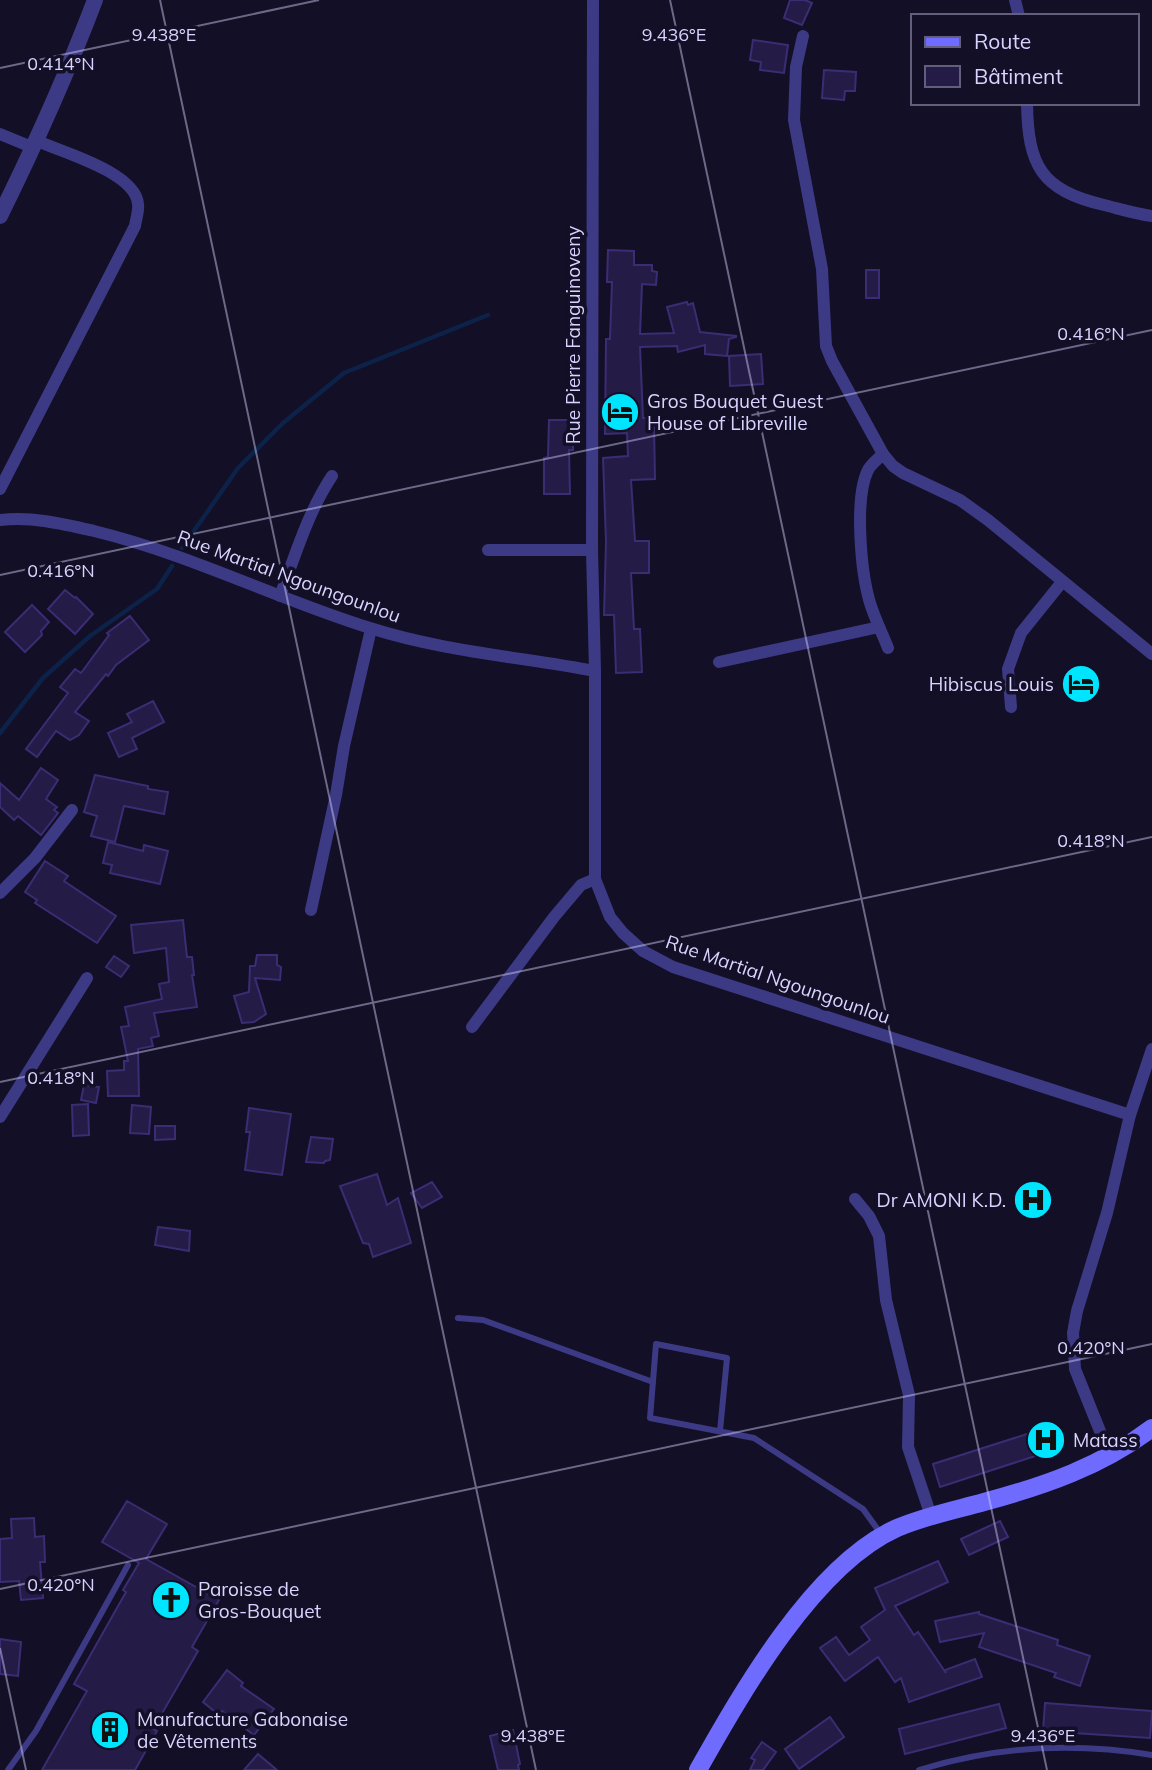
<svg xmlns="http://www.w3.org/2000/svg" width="1152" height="1770" font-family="Mulish,sans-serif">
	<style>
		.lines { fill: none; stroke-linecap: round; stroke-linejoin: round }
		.stream { stroke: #0c2248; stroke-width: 4.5 }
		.building { fill: #241b47; stroke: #3b2d73; stroke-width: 2 }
		.service { stroke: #3d3a85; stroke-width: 6 }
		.minor { stroke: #3d3a85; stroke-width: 12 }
		.tertiary { stroke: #3d3a85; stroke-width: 16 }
		.secondary { stroke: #6f6bff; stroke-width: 18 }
		.ticks { fill: none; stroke: #d9d4ff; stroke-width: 2; stroke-opacity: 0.45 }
		.labels { text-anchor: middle; stroke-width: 7; stroke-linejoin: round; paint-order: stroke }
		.street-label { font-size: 19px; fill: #d9d4ff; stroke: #130f26 }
		.poi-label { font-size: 19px; fill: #d9d4ff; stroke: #130f26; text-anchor: start }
		.ticks-label { font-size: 18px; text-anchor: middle; fill: #d9d4ff; stroke: #130f26; stroke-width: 7; stroke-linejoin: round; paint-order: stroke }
	</style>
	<rect width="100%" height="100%" fill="#130f26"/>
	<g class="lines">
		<g class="stream">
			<polyline points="182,548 238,468 283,423 344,373 488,315"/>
			<polyline points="0,733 43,678 90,636 157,589 172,566"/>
		</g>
	</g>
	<g class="building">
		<polygon points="790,0 805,0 812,3 802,25 784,18"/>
		<polygon points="753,40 788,45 784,73 760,70 761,62 750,60"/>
		<polygon points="824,70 856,72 855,91 845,91 844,100 822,98"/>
		<polygon points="608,250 634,251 634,265 652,265 652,271 657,272 656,285 642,284 640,334 674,333 667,307 687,302 688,305 693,303 700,332 736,336 736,337 729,339 727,356 705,354 705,345 678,352 677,346 640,347 643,418 646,418 646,425 654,425 655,479 631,480 635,541 649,541 649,573 631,573 634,629 640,629 642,672 616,673 614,615 604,615 606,542 603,458 628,456 627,433 605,434 606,339 610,339 612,282 607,282"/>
		<rect x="866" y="270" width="13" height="28"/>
		<polygon points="761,354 763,384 730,386 729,356"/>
		<polygon points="549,420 573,420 573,450 569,450 570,494 544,494 544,458 548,457"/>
		<polygon points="65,590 75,598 76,597 93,614 75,634 48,609"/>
		<polygon points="32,605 49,622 41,631 42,635 25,652 5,632"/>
		<polygon points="130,616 149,640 116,665 108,676 106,674 75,712 89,721 79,735 70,740 56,731 37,757 26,749 68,693 60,687 75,669 81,673 109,635 107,633"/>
		<polygon points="153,701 164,722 132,738 137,749 119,757 108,733 132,722 127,714"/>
		<polygon points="41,768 58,780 46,799 57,807 54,810 58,813 41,835 18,816 14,820 0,807 0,783 19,800"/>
		<polygon points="95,775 148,786 148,789 168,792 164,814 124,806 115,842 91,836 97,816 84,812"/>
		<polygon points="108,842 143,851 144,845 168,851 160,884 110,873 112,865 103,863"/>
		<polygon points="45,861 68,876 64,881 116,916 97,943 35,903 37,900 25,892"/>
		<polygon points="183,920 187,957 192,957 194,975 192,975 197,1007 154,1013 159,1036 151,1038 153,1046 138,1049 139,1096 108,1096 107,1071 124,1070 124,1061 128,1061 121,1027 129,1026 125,1007 162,999 159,984 169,982 166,948 134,953 131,925"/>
		<polygon points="257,955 277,955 277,965 281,967 280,980 255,978 266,1014 254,1022 242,1023 234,996 249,992 250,966 255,966"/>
		<polygon points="114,956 129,966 121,977 106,967"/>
		<polygon points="84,1085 99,1087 96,1103 81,1100"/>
		<polygon points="88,1104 89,1135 73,1136 72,1105"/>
		<polygon points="132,1105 151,1107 149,1134 130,1133"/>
		<polygon points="249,1108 291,1114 282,1175 245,1170 250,1132 246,1132"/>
		<polygon points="155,1126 175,1126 175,1139 155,1140"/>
		<polygon points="311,1137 333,1139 330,1160 325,1161 324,1163 306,1162"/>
		<polygon points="377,1174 387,1205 398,1198 411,1243 373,1257 369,1244 363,1243 340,1186"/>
		<polygon points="432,1182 442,1197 422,1208 411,1193"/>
		<polygon points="158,1227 190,1231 189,1251 155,1245"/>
		<polygon points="1052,1426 1060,1448 940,1487 933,1464"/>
		<polygon points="127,1501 167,1524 146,1559 219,1600 192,1647 198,1651 153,1729 157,1731 135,1770 42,1770 87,1691 74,1684 126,1592 123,1590 139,1563 102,1542"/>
		<polygon points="34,1518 35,1537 44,1536 45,1562 40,1562 43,1598 21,1600 19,1581 0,1582 0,1539 12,1538 11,1519"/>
		<polygon points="1000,1521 1008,1537 969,1555 961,1539"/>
		<polygon points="938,1561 948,1582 895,1606 914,1635 918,1632 946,1673 945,1670 975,1659 982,1677 909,1702 901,1678 895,1682 878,1657 845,1681 820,1648 836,1637 849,1655 870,1640 861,1627 885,1610 875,1588"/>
		<polygon points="979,1612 979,1614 1058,1640 1057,1645 1090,1656 1080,1686 1054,1677 1056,1673 979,1647 984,1633 940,1642 935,1621"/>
		<polygon points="0,1639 21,1642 18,1676 0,1674"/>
		<polygon points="227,1670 243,1683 241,1686 274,1709 254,1735 222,1711 219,1715 203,1702"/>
		<polygon points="1045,1703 1152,1711 1150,1738 1043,1731"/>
		<polygon points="999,1704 1006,1728 905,1754 899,1729"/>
		<polygon points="830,1717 844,1737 799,1769 785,1749"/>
		<polygon points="513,1730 520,1764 518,1765 519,1770 498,1770 490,1736"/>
		<polygon points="762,1742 776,1752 763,1770 750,1770 755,1760 751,1758"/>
		<polygon points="258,1754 277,1770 244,1770"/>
	</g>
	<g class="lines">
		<g class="service">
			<polyline points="458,1318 483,1320 653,1382"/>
			<polyline points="720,1431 727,1358 656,1344 650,1418 754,1438 863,1509 881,1534"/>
			<polyline points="8,1770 36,1731 128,1565"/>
			<path d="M919,1770C996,1746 1073,1742 1152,1755"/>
		</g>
		<g class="minor">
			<polyline points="593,0 592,550 595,671"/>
			<polyline points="1015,0 1019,16"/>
			<polyline points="803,36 796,67 794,120 822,269 826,346 832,361 883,454 893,466 903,473 960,500 988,520 1152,654"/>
			<path d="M1027,103C1028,166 1041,190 1104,205C1120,209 1136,214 1152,216"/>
			<polyline points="0,134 34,148"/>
			<path d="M883,454C878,459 871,464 868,470C854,498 861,573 870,603C875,619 882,633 888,648"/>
			<path d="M0,489L135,226C136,219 139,211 138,204C136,173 63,152 37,141"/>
			<path d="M0,520C31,516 64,524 94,531C189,554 277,599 370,628C442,651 520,657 595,671V879L610,917L623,933L643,951L673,967L1130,1115"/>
			<polyline points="488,550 592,550"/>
			<path d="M280,596C295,556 308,512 332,476"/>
			<polyline points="719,662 879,627"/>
			<polyline points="1011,707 1008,669 1021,633 1062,582"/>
			<polyline points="0,893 35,858 72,810"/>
			<polyline points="311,910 336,795 344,746 371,629"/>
			<polyline points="472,1027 554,917 581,885 595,879"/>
			<polyline points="0,1117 87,978"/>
			<polyline points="855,1199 869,1216 879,1236 886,1300 909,1395 908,1447 931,1516"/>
			<polyline points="1110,1456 1075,1369 1073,1333 1077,1311 1107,1213 1130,1115 1152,1049"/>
		</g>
		<path class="tertiary" d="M0,216C35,145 67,74 95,0"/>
		<path class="secondary" d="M698,1770C742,1692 814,1565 897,1528C925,1516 955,1510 984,1502C1044,1486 1102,1466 1152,1428"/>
	</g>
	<path class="ticks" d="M160,0L536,1770M670,0L1047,1770M0,68L319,0M0,575L1152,330M0,1082L1152,837M0,1589L1152,1344M0,1648L26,1770"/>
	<defs>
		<g id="hotel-disc" transform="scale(2.0125)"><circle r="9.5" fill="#00e5ff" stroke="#130f26"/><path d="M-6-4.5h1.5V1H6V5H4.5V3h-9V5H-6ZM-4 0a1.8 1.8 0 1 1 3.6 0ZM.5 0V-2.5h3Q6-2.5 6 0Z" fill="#111"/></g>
		<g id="hospital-disc" transform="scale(2.0125)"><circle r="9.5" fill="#00e5ff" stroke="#130f26"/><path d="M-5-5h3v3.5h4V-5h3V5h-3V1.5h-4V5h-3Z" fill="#111"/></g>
		<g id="church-disc" transform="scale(2.0125)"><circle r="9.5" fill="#00e5ff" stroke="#130f26"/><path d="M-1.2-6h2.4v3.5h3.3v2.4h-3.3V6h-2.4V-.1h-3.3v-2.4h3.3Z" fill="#111"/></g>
		<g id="building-disc" transform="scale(2.0125)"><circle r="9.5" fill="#00e5ff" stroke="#130f26"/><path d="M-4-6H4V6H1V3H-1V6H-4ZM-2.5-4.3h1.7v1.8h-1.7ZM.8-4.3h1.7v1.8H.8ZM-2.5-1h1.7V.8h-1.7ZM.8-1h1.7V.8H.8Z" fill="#111"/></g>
	</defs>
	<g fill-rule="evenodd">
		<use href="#hotel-disc" x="620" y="412"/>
		<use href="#hotel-disc" x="1081" y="684"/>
		<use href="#hospital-disc" x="1033" y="1200"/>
		<use href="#hospital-disc" x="1046" y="1440"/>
		<use href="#church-disc" x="171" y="1600"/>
		<use href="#building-disc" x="110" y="1730"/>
	</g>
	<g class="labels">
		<g class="street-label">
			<text transform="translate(573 335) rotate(-90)" y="7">Rue Pierre Fanguinoveny</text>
			<text transform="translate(289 576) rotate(20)" y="7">Rue Martial Ngoungounlou</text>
			<text transform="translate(778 979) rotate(19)" y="7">Rue Martial Ngoungounlou</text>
		</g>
		<g class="poi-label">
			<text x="647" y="408">Gros Bouquet Guest<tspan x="647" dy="22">House of Libreville</tspan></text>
			<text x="1054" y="691" text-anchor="end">Hibiscus Louis</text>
			<text x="1006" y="1207" text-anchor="end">Dr AMONI K.D.</text>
			<text x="1073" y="1447">Matass</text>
			<text x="198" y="1596">Paroisse de<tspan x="198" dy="22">Gros-Bouquet</tspan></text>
			<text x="137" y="1726">Manufacture Gabonaise<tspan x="137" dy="22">de Vêtements</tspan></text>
		</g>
	</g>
	<g class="ticks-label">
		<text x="164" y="41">9.438°E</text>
		<text x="674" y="41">9.436°E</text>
		<text x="61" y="70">0.414°N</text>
		<text x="1091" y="340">0.416°N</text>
		<text x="61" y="577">0.416°N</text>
		<text x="1091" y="847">0.418°N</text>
		<text x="61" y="1084">0.418°N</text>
		<text x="1091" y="1354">0.420°N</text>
		<text x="61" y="1591">0.420°N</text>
		<text x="533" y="1742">9.438°E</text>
		<text x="1043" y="1742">9.436°E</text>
	</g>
	<rect x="911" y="14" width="228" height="91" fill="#130f26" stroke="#625e7d" stroke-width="2"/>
	<rect x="925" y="37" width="35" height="10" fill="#6f6bff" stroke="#625e7d" stroke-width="2"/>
	<text x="974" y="49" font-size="21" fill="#d9d4ff">Route</text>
	<rect x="925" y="66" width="35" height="21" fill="#241b47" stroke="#625e7d" stroke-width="2"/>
	<text x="974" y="84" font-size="21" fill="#d9d4ff">Bâtiment</text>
</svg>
